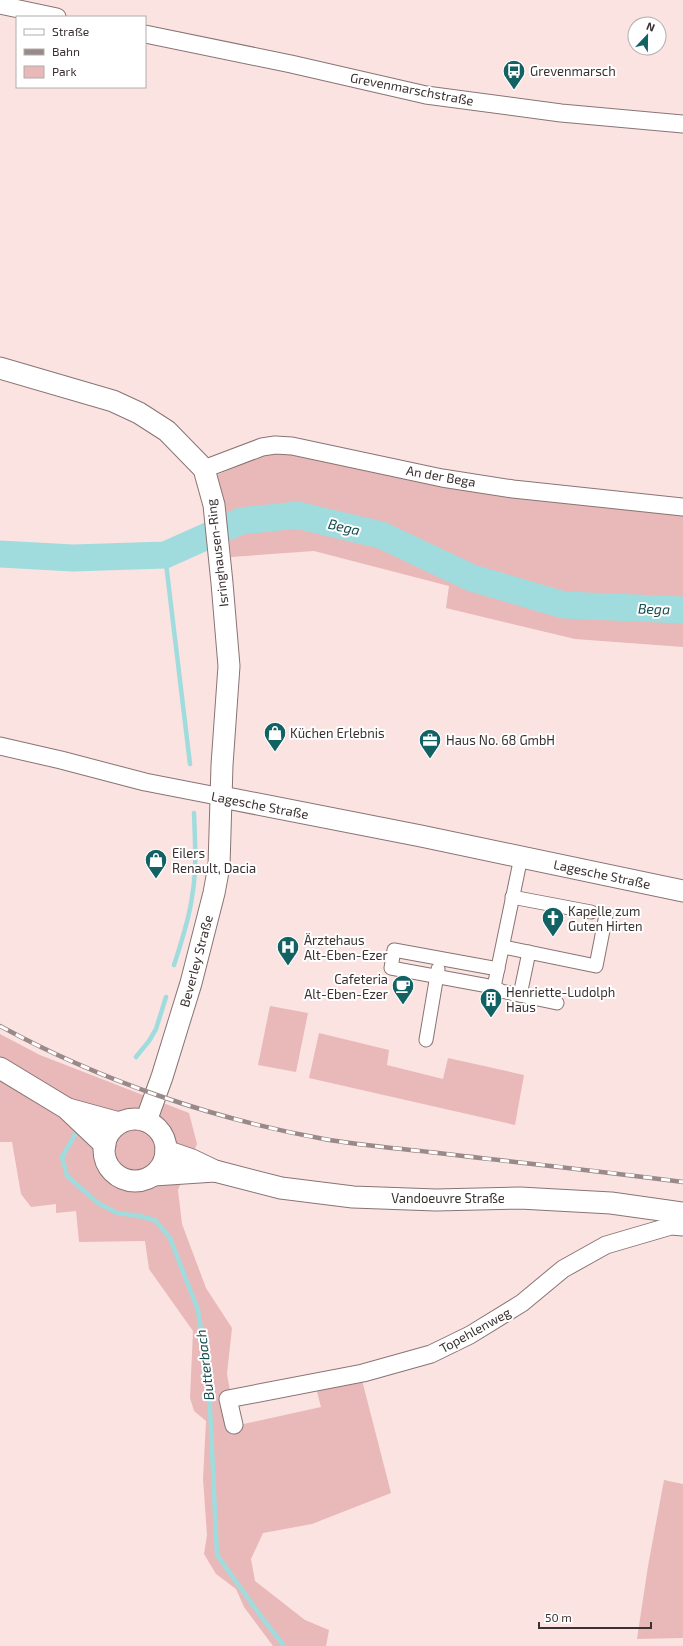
<svg xmlns="http://www.w3.org/2000/svg" width="683" height="1646" font-family="'Exo 2',sans-serif">
	<style>
		.green { fill: #e8b9b8 }
		.lines { fill: none; stroke-linecap: round; stroke-linejoin: round }
		.stream { stroke: #a0dcdd; stroke-width: 4.5 }
		.river { stroke: #a0dcdd; stroke-width: 27 }
		.pedestrian-casing { stroke: #897473; stroke-width: 15 }
		.minor-casing { stroke: #897473; stroke-width: 19 }
		.tertiary-casing { stroke: #897473; stroke-width: 23 }
		.pedestrian { stroke: #fff; stroke-width: 13 }
		.minor { stroke: #fff; stroke-width: 17 }
		.tertiary { stroke: #fff; stroke-width: 21 }
		.rail-casing { stroke: #998988; stroke-width: 4.5 }
		.rail { stroke: #fff; stroke-width: 3; stroke-dasharray: 9; stroke-linecap: butt }
		.labels { text-anchor: middle; stroke-width: 4; stroke-linejoin: round; paint-order: stroke }
		.poi-label { font-size: 13px; fill: #3a3130; stroke: #fff; text-anchor: start }
		.street-label { font-size: 13px; fill: #3a3130; stroke: #fff }
		.water-label { font-size: 14px; font-style: italic; fill: #154b4c; stroke: #fff }
	</style>
	<rect width="100%" height="100%" fill="#fbe3e2"/>
	<g class="green">
		<path d="M267,453L293,454L683,513V647L575,639L446,608L449,586L314,551L231,557C229,529 223,503 215,476Z"/>
		<polygon points="270,1006 308,1013 296,1072 258,1065"/>
		<polygon points="319,1033 389,1050 387,1065 443,1079 448,1058 524,1075 515,1125 309,1078"/>
		<polygon points="0,1034 40,1055 189,1113 197,1144 178,1190 182,1224 206,1288 232,1328 227,1374 231,1396 239,1425 321,1407 316,1388 362,1380 391,1493 312,1524 263,1533 251,1559 255,1581 305,1620 329,1630 326,1646 273,1646 244,1607 236,1589 216,1574 204,1554 207,1535 203,1479 206,1421 194,1411 190,1398 193,1331 149,1269 145,1241 79,1242 76,1211 56,1213 56,1204 31,1207 21,1194 12,1142 0,1142"/>
		<polygon points="664,1480 683,1484 683,1638 637,1639 648,1566"/>
	</g>
	<g class="lines">
		<g class="stream">
			<polyline points="165,555 190,764"/>
			<path d="M174,965C181,943 189,920 192,897C197,869 195,841 194,813"/>
			<polyline points="136,1057 149,1041 156,1029 166,997"/>
			<polyline points="76,1133 62,1157 67,1176 98,1203 117,1213 139,1216 155,1220 170,1238 198,1310 209,1386 217,1555 260,1615 284,1646"/>
		</g>
		<polyline class="river" points="0,554 73,558 165,555 241,521 297,515 381,535 472,578 564,605 683,610"/>
		<g class="pedestrian-casing">
			<g id="pedestrian">
				<polyline points="512,897 591,912"/>
				<polyline points="504,947 596,966 606,915"/>
				<polyline points="498,969 394,950 391,968 494,987 501,991 557,1003"/>
				<polyline points="494,987 521,857"/>
				<polyline points="520,995 529,952"/>
				<polyline points="426,1040 438,969"/>
			</g>
		</g>
		<g class="minor-casing">
			<g id="minor">
				<polyline points="0,5 57,17"/>
				<polyline points="145,34 291,64 426,95 561,113 683,124"/>
				<polyline points="204,469 262,447 275,445 292,446 442,478 513,489 683,507"/>
				<polyline points="0,746 61,760 145,782 222,797"/>
				<polyline points="234,1425 228,1399 363,1373 431,1354 470,1335 522,1303 563,1269 606,1245 671,1226 683,1227"/>
			</g>
		</g>
		<g class="tertiary-casing">
			<g id="tertiary">
				<polyline points="0,368 113,401 139,413 167,431 204,469 214,505 222,583 229,666 222,765 219,866 214,893 191,983 162,1077 146,1121"/>
				<polyline points="222,797 421,836 683,891"/>
				<polyline points="0,1068 66,1108 105,1145"/>
				<polyline points="68,1109 119,1123"/>
				<circle cx="135" cy="1150" r="31"/>
				<polyline points="166,1151 192,1160 215,1171 281,1188 353,1197 436,1200 520,1198 611,1203 683,1213"/>
				<polyline points="154,1175 215,1171"/>
			</g>
		</g>
		<use href="#pedestrian" class="pedestrian"/>
		<use href="#minor" class="minor"/>
		<use href="#tertiary" class="tertiary"/>
		<g class="rail-casing">
			<path id="rail" d="M0,1026C99,1080 213,1119 324,1139C358,1145 394,1148 429,1152C514,1162 599,1171 683,1182"/>
		</g>
		<use href="#rail" class="rail"/>
	</g>
	<defs>
		<g id="bus-pin" transform="scale(1.15)"><path d="M0 17L-7.5 6A9.5 9.5 0 1 1 7.5 6Z" fill="#126264" stroke="#fff"/><path d="M-5-6H5V4H4V6H2V4H-2V6H-4V4H-5ZM-3.5-4V0h7V-4ZM-3.5 1.2v1.5H-2V1.2ZM2 1.2v1.5H3.5V1.2Z" fill="#fff"/></g>
		<g id="shop-pin" transform="scale(1.15)"><path d="M0 17L-7.5 6A9.5 9.5 0 1 1 7.5 6Z" fill="#126264" stroke="#fff"/><path d="M-5-2.5h2.3a2.7 3.5 0 0 1 5.4 0H5L5.5 6h-11ZM-1.5-2.5h3a1.5 2.3 0 0 0-3 0Z" fill="#fff"/></g>
		<g id="office-pin" transform="scale(1.15)"><path d="M0 17L-7.5 6A9.5 9.5 0 1 1 7.5 6Z" fill="#126264" stroke="#fff"/><path d="M-6-3h4V-5.5h4V-3h4V5H-6ZM-1-4.5V-3h2v-1.5ZM-6 0V1H6V0Z" fill="#fff"/></g>
		<g id="church-pin" transform="scale(1.15)"><path d="M0 17L-7.5 6A9.5 9.5 0 1 1 7.5 6Z" fill="#126264" stroke="#fff"/><path d="M-1.2-6h2.4v3.5h3.3v2.4h-3.3V6h-2.4V-.1h-3.3v-2.4h3.3Z" fill="#fff"/></g>
		<g id="hospital-pin" transform="scale(1.15)"><path d="M0 17L-7.5 6A9.5 9.5 0 1 1 7.5 6Z" fill="#126264" stroke="#fff"/><path d="M-5-5h3v3.5h4V-5h3V5h-3V1.5h-4V5h-3Z" fill="#fff"/></g>
		<g id="cafe-pin" transform="scale(1.15)"><path d="M0 17L-7.5 6A9.5 9.5 0 1 1 7.5 6Z" fill="#126264" stroke="#fff"/><path d="M-5.5-4.5H6V0H3Q3 3.5 0 3.5H-2.5Q-5.5 3.5-5.5 0ZM3-3.2v2h1.7v-2ZM-6 4.5H4V6H-6Z" fill="#fff"/></g>
		<g id="building-pin" transform="scale(1.15)"><path d="M0 17L-7.5 6A9.5 9.5 0 1 1 7.5 6Z" fill="#126264" stroke="#fff"/><path d="M-4-6H4V6H1V3H-1V6H-4ZM-2.5-4.3h1.7v1.8h-1.7ZM.8-4.3h1.7v1.8H.8ZM-2.5-1h1.7V.8h-1.7ZM.8-1h1.7V.8H.8Z" fill="#fff"/></g>
	</defs>
	<g fill-rule="evenodd">
		<use href="#bus-pin" x="514" y="71"/>
		<use href="#shop-pin" x="275" y="733"/>
		<use href="#office-pin" x="430" y="740"/>
		<use href="#shop-pin" x="156" y="860"/>
		<use href="#church-pin" x="553" y="918"/>
		<use href="#hospital-pin" x="288" y="947"/>
		<use href="#cafe-pin" x="403" y="986"/>
		<use href="#building-pin" x="491" y="999"/>
	</g>
	<g class="labels">
		<g class="poi-label">
			<text x="530" y="76">Grevenmarsch</text>
			<text x="290" y="738">Küchen Erlebnis</text>
			<text x="446" y="745">Haus No. 68 GmbH</text>
			<text x="172" y="858">Eilers<tspan x="172" dy="15">Renault, Dacia</tspan></text>
			<text x="568" y="916">Kapelle zum<tspan x="568" dy="15">Guten Hirten</tspan></text>
			<text x="304" y="945">Ärztehaus<tspan x="304" dy="15">Alt-Eben-Ezer</tspan></text>
			<text x="388" y="984" text-anchor="end">Cafeteria<tspan x="388" dy="15">Alt-Eben-Ezer</tspan></text>
			<text x="506" y="997">Henriette-Ludolph<tspan x="506" dy="15">Haus</tspan></text>
		</g>
		<g class="street-label">
			<text transform="translate(412 89) rotate(11)" y="5">Grevenmarschstraße</text>
			<text transform="translate(441 476) rotate(10)" y="5">An der Bega</text>
			<text transform="translate(217 553) rotate(-97)" y="5">Isringhausen-Ring</text>
			<text transform="translate(260 805) rotate(11)" y="5">Lagesche Straße</text>
			<text transform="translate(602 874) rotate(12)" y="5">Lagesche Straße</text>
			<text transform="translate(196 961) rotate(-75)" y="5">Beverley Straße</text>
			<text x="448" y="1203">Vandoeuvre Straße</text>
			<text transform="translate(475 1330) rotate(-29)" y="5">Topehlenweg</text>
		</g>
		<g class="water-label">
			<text transform="translate(344 527) rotate(13)" y="5">Bega</text>
			<text transform="translate(654 609) rotate(2)" y="5">Bega</text>
			<text transform="translate(205 1365) rotate(-97)" y="5">Butterbach</text>
		</g>
	</g>
	<rect x="16" y="16" width="130" height="72" fill="#ffffff" stroke="#b0adac"/>
	<rect x="24" y="29" width="20" height="6" fill="#ffffff" stroke="#b0adac"/>
	<text x="52" y="36" font-size="12" fill="#3a3130">Straße</text>
	<rect x="24" y="49" width="20" height="6" fill="#998988" stroke="#b0adac"/>
	<text x="52" y="56" font-size="12" fill="#3a3130">Bahn</text>
	<rect x="24" y="66" width="20" height="12" fill="#e8b9b8" stroke="#b0adac"/>
	<text x="52" y="76" font-size="12" fill="#3a3130">Park</text>
	<g transform="translate(647 36) rotate(22)"><circle r="19" fill="#ffffff" stroke="#b0adac"/>
	<path d="M0-3L7 15L0 10L-7 15Z" fill="#126264"/>
	<text y="-6" font-size="11" font-weight="bold" text-anchor="middle" fill="#3a3130">N</text>
	</g>
	<path d="M539 1622v6h112v-6" fill="none" stroke="#3a3130" stroke-width="2"/>
	<text x="545" y="1622" font-size="12" fill="#3a3130" stroke="#ffffff" stroke-width="3" paint-order="stroke">50 m</text>
</svg>
